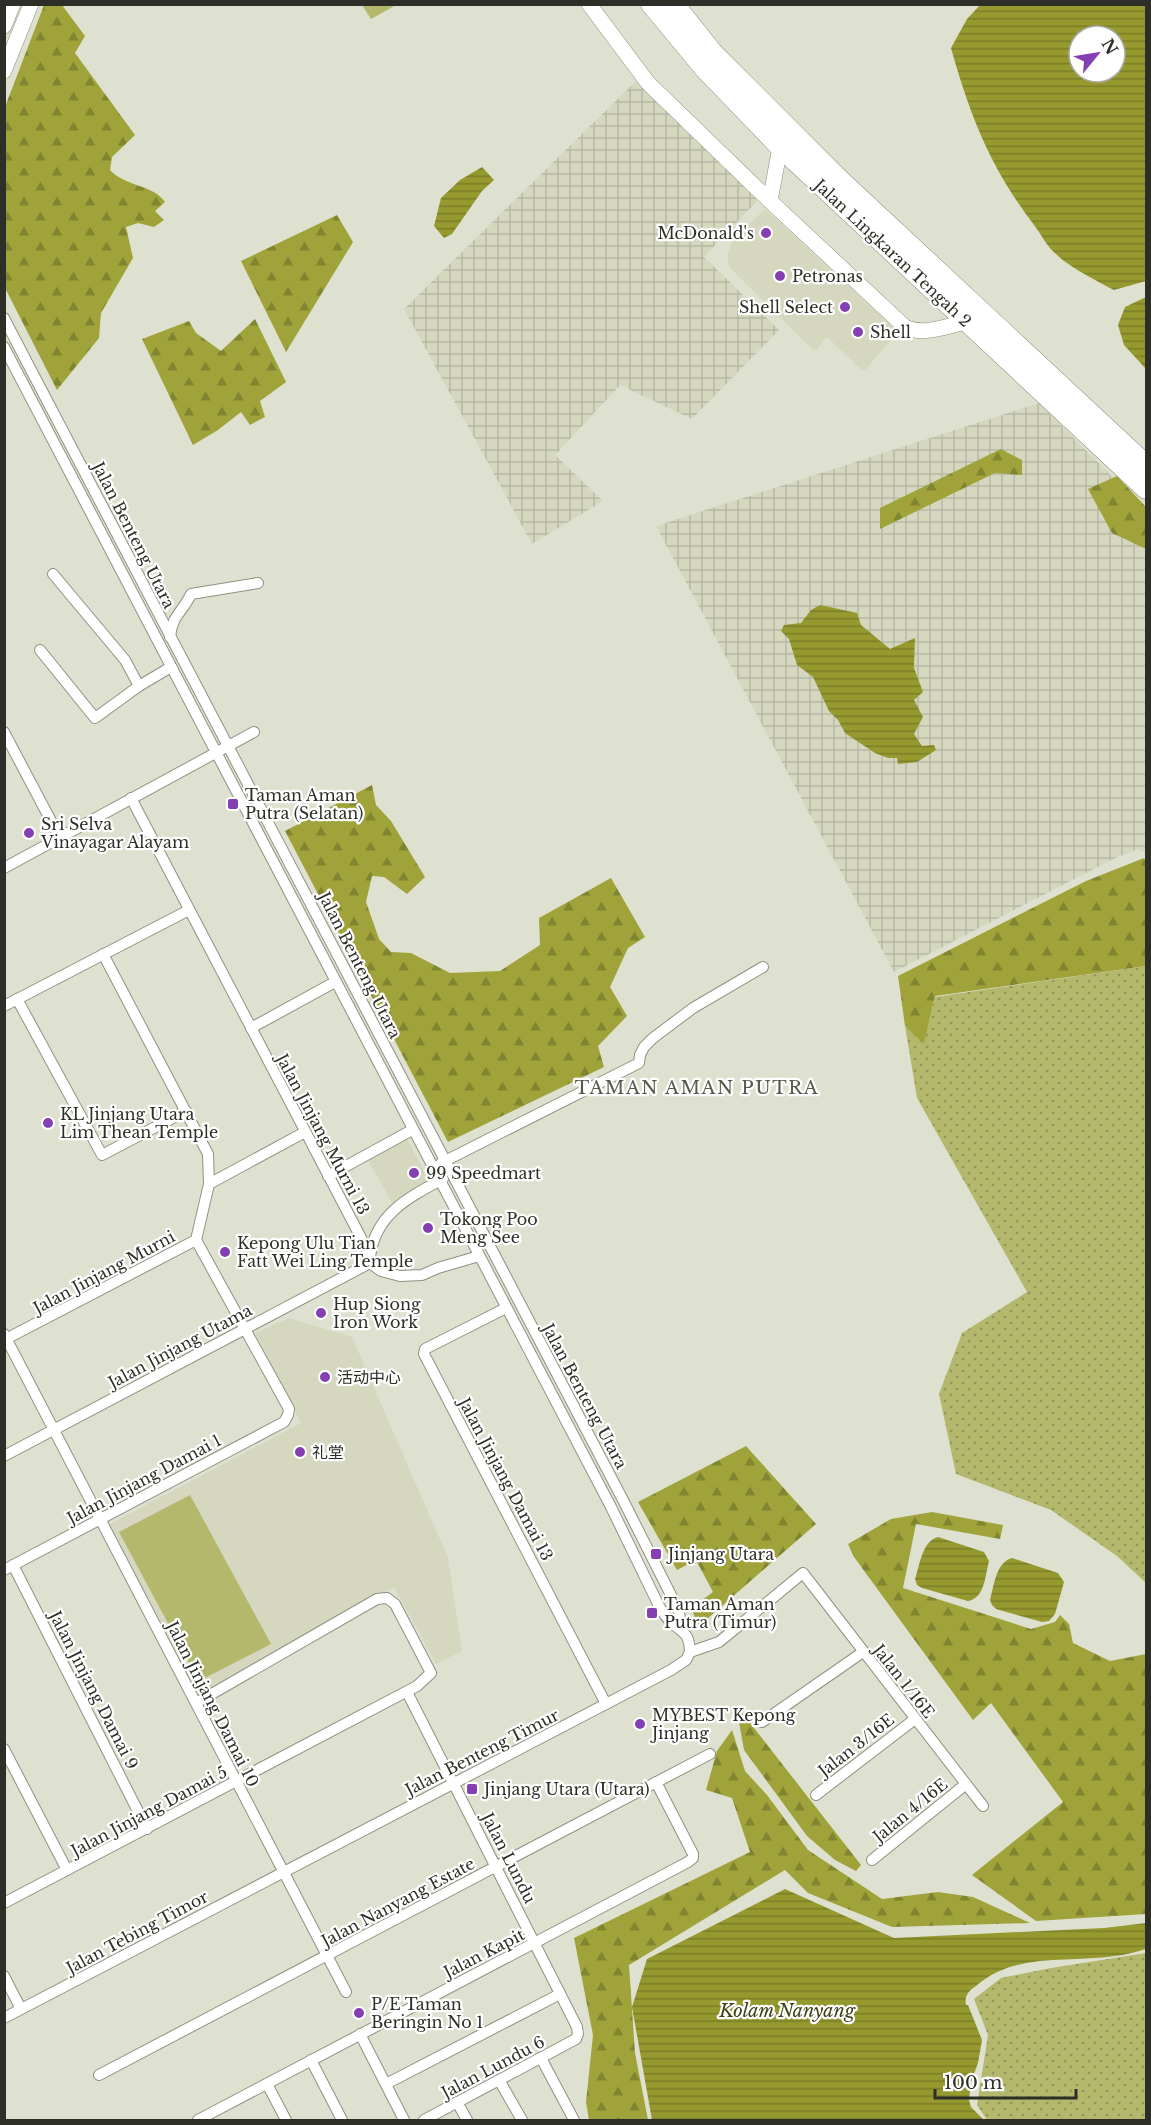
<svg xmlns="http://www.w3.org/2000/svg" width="1151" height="2125" font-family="'Libre Baskerville','Noto Sans SC',serif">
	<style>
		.built { fill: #d5d7bf }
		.industrial { fill: url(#industrial-grid) }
		.grass { fill: url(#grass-dots) }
		.forest { fill: url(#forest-firs) }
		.pitch { fill: #b4b86c }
		.water { fill: url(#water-rules); fill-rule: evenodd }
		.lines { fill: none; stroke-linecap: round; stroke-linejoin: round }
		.street-casing { stroke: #8f9081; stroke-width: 12 }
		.secondary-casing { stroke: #8f9081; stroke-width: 16 }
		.highway-casing { stroke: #8f9081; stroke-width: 21 }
		.street { stroke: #fff; stroke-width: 10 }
		.secondary { stroke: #fff; stroke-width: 15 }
		.highway { stroke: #fff; stroke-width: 20 }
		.poi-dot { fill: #8440b3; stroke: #fff; stroke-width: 2 }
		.labels { text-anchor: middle; stroke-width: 4.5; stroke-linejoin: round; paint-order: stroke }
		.poi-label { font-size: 16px; fill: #2e2e28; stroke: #fff; text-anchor: start }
		.street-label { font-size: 16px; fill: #2e2e28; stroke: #fff }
		.neighbourhood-label { font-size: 18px; letter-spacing: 1.5px; fill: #58594b; stroke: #fff }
		.water-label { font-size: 18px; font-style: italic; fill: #3d3f14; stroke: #fff }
	</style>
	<defs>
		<pattern id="industrial-grid" width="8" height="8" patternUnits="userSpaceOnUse" patternTransform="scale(1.5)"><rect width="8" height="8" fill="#d5d7bf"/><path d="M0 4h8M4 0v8" fill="none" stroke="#b7b9a4"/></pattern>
		<pattern id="grass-dots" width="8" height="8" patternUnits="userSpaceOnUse" patternTransform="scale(1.5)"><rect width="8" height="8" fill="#b4b86c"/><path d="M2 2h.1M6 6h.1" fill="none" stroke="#939659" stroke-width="1.8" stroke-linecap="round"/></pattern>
		<pattern id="forest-firs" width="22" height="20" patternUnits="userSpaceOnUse" patternTransform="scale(1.5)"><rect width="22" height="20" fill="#9fa339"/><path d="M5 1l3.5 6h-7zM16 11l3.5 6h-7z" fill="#828530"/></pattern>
		<pattern id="water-rules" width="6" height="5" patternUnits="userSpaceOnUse" patternTransform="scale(1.5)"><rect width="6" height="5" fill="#96992e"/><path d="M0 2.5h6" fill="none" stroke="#7b7d27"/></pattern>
	</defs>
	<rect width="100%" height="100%" fill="#dfe1d0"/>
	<g class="built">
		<polygon points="765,209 898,332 866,369 863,371 827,337 816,350 813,350 732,270 728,264 728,254 732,240"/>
		<polygon points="406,1137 430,1183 393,1204 367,1158"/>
		<polygon points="289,1318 352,1337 448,1558 462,1651 436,1664 394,1587 200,1693 108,1525 301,1423 255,1333"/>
	</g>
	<g class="industrial">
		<polygon points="636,81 758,200 704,257 779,330 692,419 620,385 555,455 603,501 532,544 404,309"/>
		<polygon points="1039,403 1146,511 1146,853 1138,849 1115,858 894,972 656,526"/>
	</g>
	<g class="grass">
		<polygon points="1146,966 1146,1583 1117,1556 1051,1510 956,1474 939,1394 962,1333 1027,1292 917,1098 905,1026 924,1043 935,997"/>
		<polygon points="1146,1953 1146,2120 987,2120 977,2105 988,2035 974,1999 1001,1978 1051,1968"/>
	</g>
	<g class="forest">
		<path d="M44,5H62L85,36L75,53L135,135L112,157L110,170C124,186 154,185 165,202L155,211L164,220L154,227L138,223L126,227L133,258L101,313L99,338L57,390L4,286L5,107Z"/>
		<polygon points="337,215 353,242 286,352 241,261"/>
		<polygon points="255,319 286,382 260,401 265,417 250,425 241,412 218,430 193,445 142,339 189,321 196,333 221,351"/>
		<polygon points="1001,449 1022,460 1022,475 995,473 880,529 880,508"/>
		<polygon points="1117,476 1146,507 1146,549 1112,533 1088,489"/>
		<polygon points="372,785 376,805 391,821 425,877 407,894 384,877 372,876 366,902 379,939 391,952 411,953 450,973 500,971 540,945 539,918 611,878 645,937 628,948 610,987 627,1016 598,1046 604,1067 448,1142 285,831"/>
		<polygon points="1144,858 1146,862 1146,966 935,996 924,1044 905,1026 898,976 1086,881"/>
		<polygon points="746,1446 816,1524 699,1626 691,1608 713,1592 696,1560 677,1570 638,1502"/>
		<polygon points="932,1512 1003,1525 1000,1539 916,1524 903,1588 1031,1629 1055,1622 1060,1615 1069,1624 1073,1643 1110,1661 1146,1654 1146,1914 1036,1921 972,1875 1063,1802 991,1703 973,1720 854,1557 848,1544 891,1519"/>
		<polygon points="736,1705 861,1865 856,1871 835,1860 807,1836 744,1750"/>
		<polygon points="732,1730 745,1771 767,1795 808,1850 882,1899 938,1892 973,1897 1030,1923 892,1927 808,1893 785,1870 629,1965 635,2053 648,2120 589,2120 586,2102 593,2035 574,1938 750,1852 732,1798 706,1790 717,1751"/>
	</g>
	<g class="pitch">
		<polygon points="362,5 396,5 371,19"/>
		<polygon points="190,1495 271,1644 199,1681 119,1532"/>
	</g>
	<g class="water">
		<path d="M981,4L1146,5V281L1114,290C1097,281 1069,267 1056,254C1047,247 1041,234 1034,225C991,169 970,116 951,48L967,19ZM1079,36H1115V72H1079Z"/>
		<polygon points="482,167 494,180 482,191 452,234 444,238 434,226 441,198 460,180"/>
		<polygon points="1146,297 1146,369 1124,345 1118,325 1125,307"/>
		<polygon points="820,605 857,613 861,625 890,649 915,638 914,668 923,692 914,700 923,717 914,734 922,746 934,745 936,750 917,762 898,764 897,758 888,758 875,753 845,733 838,720 829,711 813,677 797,665 789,639 781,631 784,625 801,623 811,610"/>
		<path d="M938,1537L984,1552L989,1561C985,1576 985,1598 968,1601L922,1588L917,1585L915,1579C920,1565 922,1541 938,1537Z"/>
		<path d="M1012,1558L1058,1573L1064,1582L1055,1614L1049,1621L1042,1622L996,1609L992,1605L990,1600C994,1586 996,1562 1012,1558Z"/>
		<path d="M785,1889L894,1938L1104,1928L1146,1923V1949C1136,1952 1125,1955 1115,1956C1067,1963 1015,1952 976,1986C969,1991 964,1995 966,2005H968L982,2040L978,2063L971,2082L969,2100L971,2107L984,2120H652L632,2007L647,1959Z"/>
	</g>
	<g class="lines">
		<g class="street-casing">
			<g id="street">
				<path d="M4,318C209,713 416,1107 623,1500L679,1611L681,1629"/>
				<path d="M4,347L611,1507L660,1608C663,1612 666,1617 669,1620C682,1634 689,1630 690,1652"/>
				<polyline points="53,574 125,660 139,686"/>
				<path d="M170,637C172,615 183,612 191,594L258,583"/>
				<polyline points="40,650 95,718 139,686 171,667"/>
				<polyline points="4,732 60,838"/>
				<polyline points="131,798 370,1255"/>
				<polyline points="4,868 254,732"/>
				<polyline points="103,954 208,1154 209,1184"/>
				<polyline points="17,999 102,1155 186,1111"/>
				<polyline points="4,1006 189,910"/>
				<polyline points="251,1028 335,982"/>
				<polyline points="441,1163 639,1063 640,1055 644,1047 653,1038 693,1008 763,967"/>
				<polyline points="328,1176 412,1130"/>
				<path d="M370,1257C375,1214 409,1197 443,1179"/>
				<polyline points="370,1263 381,1271 400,1276 422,1275 438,1268 479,1256"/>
				<polyline points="506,1308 425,1349 424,1354 606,1704"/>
				<polyline points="4,1334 346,1992"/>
				<polyline points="4,1340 196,1240 209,1184 305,1132"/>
				<polyline points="4,1456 370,1263"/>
				<polyline points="13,1565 147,1829"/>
				<polyline points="4,1570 284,1422 288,1415 289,1409 196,1240"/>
				<polyline points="690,1652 719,1642 803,1573 983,1806"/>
				<polyline points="407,1692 577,2027 578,2034 576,2039 424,2120"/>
				<polyline points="762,1722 863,1652"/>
				<polyline points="4,1749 67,1870"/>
				<polyline points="816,1795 915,1719"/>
				<polyline points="872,1860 966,1784"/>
				<polyline points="4,1903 417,1686 431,1673 395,1604 387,1598 377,1599 196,1703"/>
				<polyline points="4,1976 21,2009"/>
				<polyline points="4,2018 671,1670 686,1660 690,1652"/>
				<polyline points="360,2034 404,2120"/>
				<polyline points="541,2058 574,2120"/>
				<polyline points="311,2060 342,2120"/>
				<polyline points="99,2075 710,1754"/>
				<polyline points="499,2080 522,2120"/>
				<polyline points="267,2084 286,2120"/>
				<polyline points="386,2084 560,1994"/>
				<polyline points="457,2102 467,2120"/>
				<polyline points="198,2120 688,1862 693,1858 693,1854 656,1782"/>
			</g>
		</g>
		<g class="secondary-casing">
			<g id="secondary">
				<polyline points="589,4 648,83 770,201"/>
				<polyline points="4,26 13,4"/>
				<polyline points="4,71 31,4"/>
				<path d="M780,147L770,201L905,327C923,336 947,326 967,322"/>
			</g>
		</g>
		<g class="highway-casing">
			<g id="highway">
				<polyline points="651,4 704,68 780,147 1146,489"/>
				<polyline points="674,4 713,53 839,179 1146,465"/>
			</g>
		</g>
		<use href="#street" class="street"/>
		<use href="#secondary" class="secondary"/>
		<use href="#highway" class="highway"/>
	</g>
	<g class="poi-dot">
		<circle cx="766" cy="233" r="6"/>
		<circle cx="780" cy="276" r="6"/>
		<circle cx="845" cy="307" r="6"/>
		<circle cx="858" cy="332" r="6"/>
		<rect x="227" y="798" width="12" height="12" rx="3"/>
		<circle cx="29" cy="833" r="6"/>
		<circle cx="48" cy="1123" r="6"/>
		<circle cx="414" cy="1173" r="6"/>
		<circle cx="428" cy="1228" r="6"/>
		<circle cx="225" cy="1252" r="6"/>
		<circle cx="321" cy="1313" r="6"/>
		<circle cx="325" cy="1377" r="6"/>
		<circle cx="300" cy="1452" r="6"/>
		<rect x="650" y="1548" width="12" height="12" rx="3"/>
		<rect x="646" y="1607" width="12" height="12" rx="3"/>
		<circle cx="640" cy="1724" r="6"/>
		<rect x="466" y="1783" width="12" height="12" rx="3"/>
		<circle cx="359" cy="2013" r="6"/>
	</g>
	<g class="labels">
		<g class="poi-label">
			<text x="754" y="239" text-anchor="end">McDonald's</text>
			<text x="792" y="282">Petronas</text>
			<text x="833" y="313" text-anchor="end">Shell Select</text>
			<text x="870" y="338">Shell</text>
			<text x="245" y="801">Taman Aman<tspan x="245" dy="18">Putra (Selatan)</tspan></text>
			<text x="41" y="830">Sri Selva<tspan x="41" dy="18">Vinayagar Alayam</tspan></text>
			<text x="60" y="1120">KL Jinjang Utara<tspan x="60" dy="18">Lim Thean Temple</tspan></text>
			<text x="426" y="1179">99 Speedmart</text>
			<text x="440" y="1225">Tokong Poo<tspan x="440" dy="18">Meng See</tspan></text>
			<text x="237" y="1249">Kepong Ulu Tian<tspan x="237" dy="18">Fatt Wei Ling Temple</tspan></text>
			<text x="333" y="1310">Hup Siong<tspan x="333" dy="18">Iron Work</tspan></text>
			<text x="337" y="1383">活动中心</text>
			<text x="312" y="1458">礼堂</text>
			<text x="668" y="1560">Jinjang Utara</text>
			<text x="664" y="1610">Taman Aman<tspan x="664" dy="18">Putra (Timur)</tspan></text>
			<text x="652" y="1721">MYBEST Kepong<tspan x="652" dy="18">Jinjang</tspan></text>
			<text x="484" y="1795">Jinjang Utara (Utara)</text>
			<text x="371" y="2010">P/E Taman<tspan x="371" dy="18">Beringin No 1</tspan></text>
		</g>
		<g class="street-label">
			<text transform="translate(893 253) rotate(43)" y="6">Jalan Lingkaran Tengah 2</text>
			<text transform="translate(134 535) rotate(63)" y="6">Jalan Benteng Utara</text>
			<text transform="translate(360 965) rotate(63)" y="6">Jalan Benteng Utara</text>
			<text transform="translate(323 1134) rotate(62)" y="6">Jalan Jinjang Murni 13</text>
			<text transform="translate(104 1272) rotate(-28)" y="6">Jalan Jinjang Murni</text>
			<text transform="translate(180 1346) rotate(-28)" y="6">Jalan Jinjang Utama</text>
			<text transform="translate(585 1396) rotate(62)" y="6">Jalan Benteng Utara</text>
			<text transform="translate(144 1479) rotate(-28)" y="6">Jalan Jinjang Damai 1</text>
			<text transform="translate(506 1479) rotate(62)" y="6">Jalan Jinjang Damai 13</text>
			<text transform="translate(904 1681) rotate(52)" y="6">Jalan 1/16E</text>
			<text transform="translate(94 1690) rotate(63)" y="6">Jalan Jinjang Damai 9</text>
			<text transform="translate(213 1704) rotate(63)" y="6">Jalan Jinjang Damai 10</text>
			<text transform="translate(856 1745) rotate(-38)" y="6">Jalan 3/16E</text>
			<text transform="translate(482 1752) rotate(-27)" y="6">Jalan Benteng Timur</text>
			<text transform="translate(910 1810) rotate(-39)" y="6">Jalan 4/16E</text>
			<text transform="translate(149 1811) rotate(-28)" y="6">Jalan Jinjang Damai 5</text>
			<text transform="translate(509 1858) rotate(63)" y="6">Jalan Lundu</text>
			<text transform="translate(398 1902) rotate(-28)" y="6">Jalan Nanyang Estate</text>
			<text transform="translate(137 1932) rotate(-28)" y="6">Jalan Tebing Timor</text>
			<text transform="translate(484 1953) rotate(-27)" y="6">Jalan Kapit</text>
			<text transform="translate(493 2067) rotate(-28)" y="6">Jalan Lundu 6</text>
		</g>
		<g class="neighbourhood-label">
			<text x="697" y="1094">TAMAN AMAN PUTRA</text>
		</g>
		<g class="water-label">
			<text x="787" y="2017">Kolam Nanyang</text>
		</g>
	</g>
	<rect width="1151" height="2125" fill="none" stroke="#2e2e28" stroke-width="12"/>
	<g transform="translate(1097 54) rotate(60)"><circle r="28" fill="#ffffff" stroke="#ababa9" stroke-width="1.5"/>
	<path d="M0-4.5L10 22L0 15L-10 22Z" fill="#8440b3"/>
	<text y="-9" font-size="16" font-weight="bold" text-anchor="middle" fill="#2e2e28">N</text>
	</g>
	<path d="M935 2089v9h141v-9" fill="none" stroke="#2e2e28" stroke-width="3"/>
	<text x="944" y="2089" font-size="18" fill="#2e2e28" stroke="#ffffff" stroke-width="4.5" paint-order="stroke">100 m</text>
</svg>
